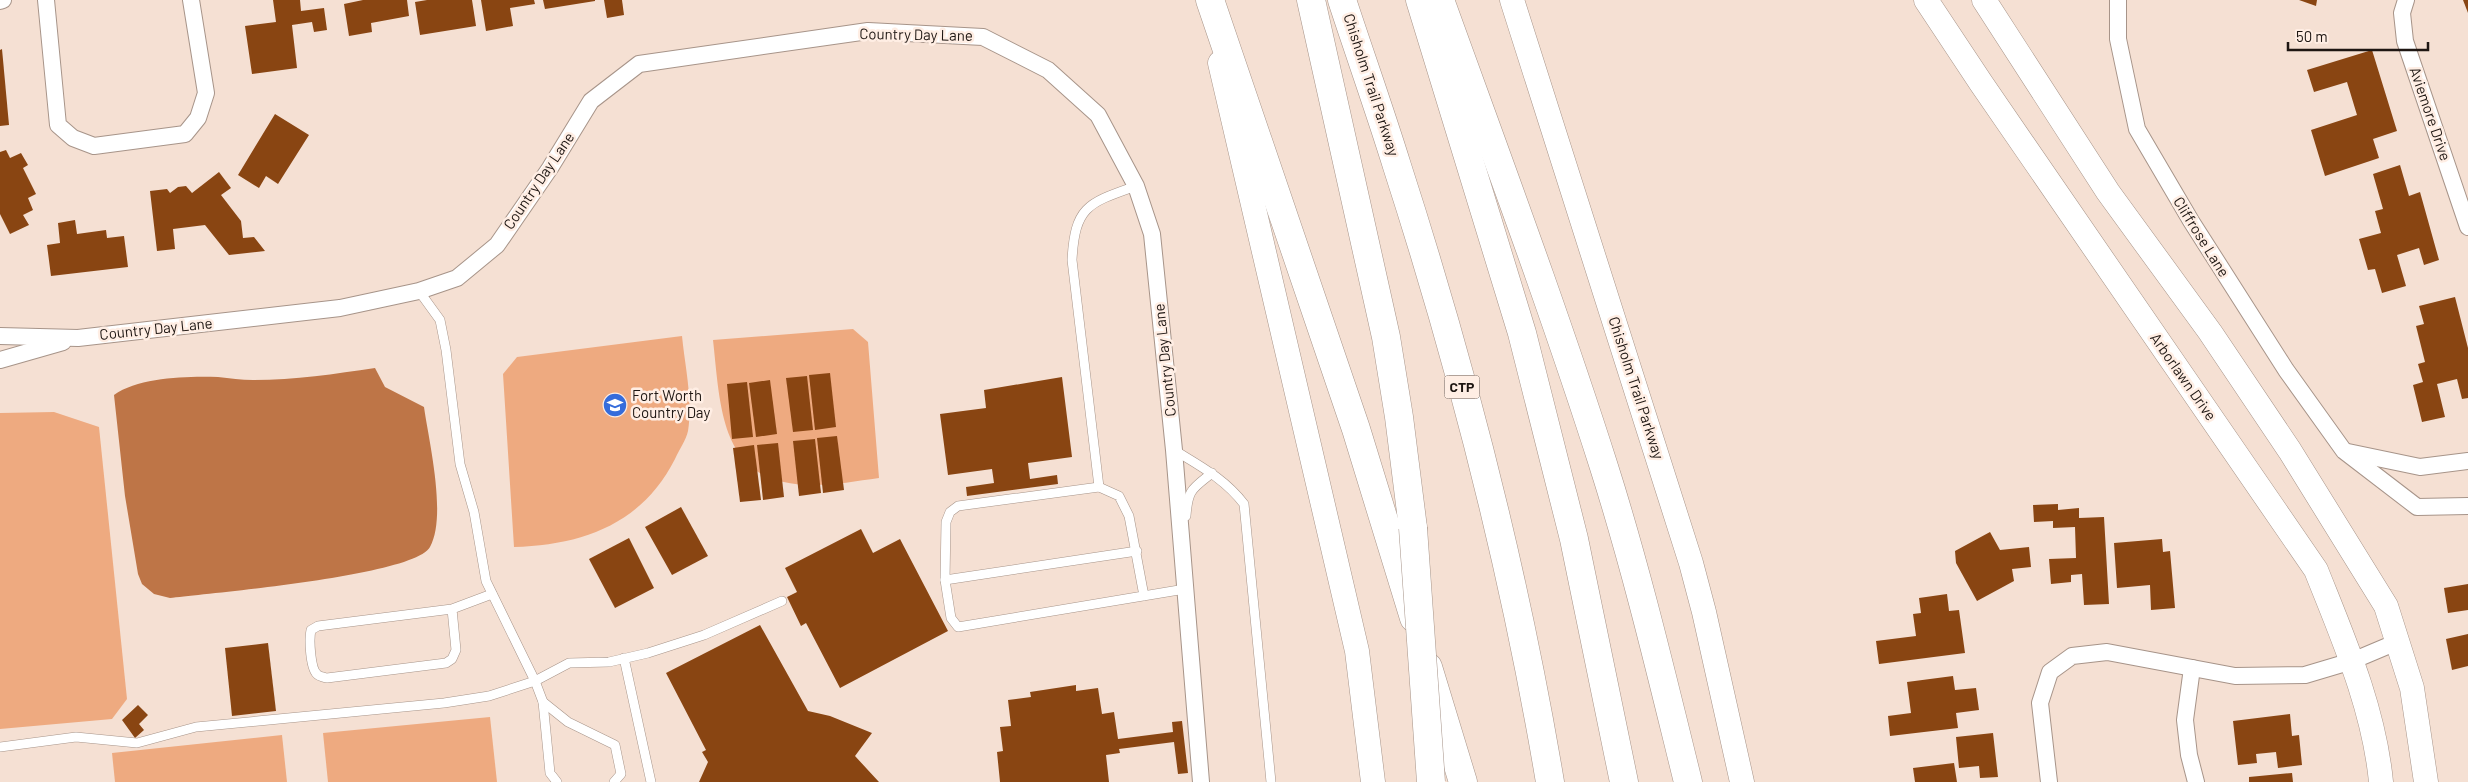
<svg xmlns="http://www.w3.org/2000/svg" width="2468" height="782" font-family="Barlow,sans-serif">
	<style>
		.green { fill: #eeaa80 }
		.water { fill: #be7547 }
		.building { fill: #894512 }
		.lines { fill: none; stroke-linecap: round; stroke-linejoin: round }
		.lane-casing { stroke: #a79489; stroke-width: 10 }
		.street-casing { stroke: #a79489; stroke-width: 18 }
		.secondary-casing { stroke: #a79489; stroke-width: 25 }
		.highway-casing { stroke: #a79489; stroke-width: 29 }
		.lane { stroke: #fff; stroke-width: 9 }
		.street { stroke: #fff; stroke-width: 16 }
		.secondary { stroke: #fff; stroke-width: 24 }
		.highway { stroke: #fff; stroke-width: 28 }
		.highway-bridge-casing { stroke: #a79489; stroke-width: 29; stroke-linecap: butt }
		.highway-bridge { stroke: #fff; stroke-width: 28 }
		.labels { text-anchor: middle; stroke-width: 5; stroke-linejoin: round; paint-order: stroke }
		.shield { fill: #ffeee4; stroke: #625751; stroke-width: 1 }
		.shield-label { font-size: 14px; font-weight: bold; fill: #1e1612 }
		.street-label { font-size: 15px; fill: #1e1612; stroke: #ffeee4 }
		.poi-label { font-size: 15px; fill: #1e1612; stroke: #ffeee4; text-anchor: start }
	</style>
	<rect width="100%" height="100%" fill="#f5e0d3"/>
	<g class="green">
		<path d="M853,329L868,342L879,478C857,481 835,485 814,485C720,486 721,411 713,340Z"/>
		<path d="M682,336C685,367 693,400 688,431C686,440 679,450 675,459C642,524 583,545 514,547L503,374L517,357Z"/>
		<polygon points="54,412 99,427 127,699 112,719 0,729 0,413"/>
		<polygon points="490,717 497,782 328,782 323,733"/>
		<polygon points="282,735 287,782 115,782 112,753"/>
	</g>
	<path class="water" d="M375,368L385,387L424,407C429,442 447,516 430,547C414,576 210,593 170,598L154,594L142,584L138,574L125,496L114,395C139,377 188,376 218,377C230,378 241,380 253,380C294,380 335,374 375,368Z"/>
	<g class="building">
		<polygon points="273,0 300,0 301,11 324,8 327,30 314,32 312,22 292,25 297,68 252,74 245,26 276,22"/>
		<polygon points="363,0 407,0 409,16 371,23 372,32 349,36 344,4"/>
		<polygon points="427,0 472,0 476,26 420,35 415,2"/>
		<polygon points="481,0 534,0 535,4 510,8 513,26 486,31"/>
		<polygon points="543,0 595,0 595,1 545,9"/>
		<polygon points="604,0 622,0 624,15 607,18"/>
		<polygon points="2299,0 2317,0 2316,6"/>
		<polygon points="2463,0 2468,0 2468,13"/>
		<polygon points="2,49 9,125 0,126 0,50"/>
		<polygon points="2372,50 2397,131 2373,139 2379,158 2325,176 2311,130 2357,115 2347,82 2314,92 2307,70"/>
		<polygon points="275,114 309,135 278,184 266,176 259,188 238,175"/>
		<polygon points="6,150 10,158 21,153 28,165 23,168 36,194 28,198 33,210 23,215 29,225 10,234 0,214 0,152"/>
		<polygon points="2400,165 2409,196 2420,192 2439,260 2424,265 2419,248 2397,255 2406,286 2382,293 2375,269 2368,270 2359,239 2381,233 2375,211 2383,209 2373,174"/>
		<polygon points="219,172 231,188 221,195 241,221 243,238 254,237 265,251 229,255 205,225 173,229 175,249 157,251 150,191 167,189 170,193 178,187 186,186 192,193"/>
		<polygon points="75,220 77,234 106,230 107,238 124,236 128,267 51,276 47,245 60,243 58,223"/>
		<polygon points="2455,297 2468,348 2468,398 2462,399 2457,379 2437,384 2445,417 2422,422 2413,385 2423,382 2418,364 2425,362 2416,326 2424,324 2419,306"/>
		<polygon points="830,373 836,427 815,430 809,375"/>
		<polygon points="807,376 813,430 793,432 786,378"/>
		<polygon points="1062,377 1072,457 1028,463 1030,479 1057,475 1058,484 967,496 966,487 994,483 992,469 948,475 940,414 986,408 984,390"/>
		<polygon points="770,380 777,434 756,437 749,383"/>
		<polygon points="747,382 753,437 732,439 727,384"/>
		<polygon points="837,436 844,490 823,493 817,438"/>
		<polygon points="815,439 821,493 799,496 793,441"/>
		<polygon points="778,443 784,497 763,500 757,445"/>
		<polygon points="754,445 761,500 740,502 733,448"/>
		<polygon points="2058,504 2058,510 2079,508 2079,518 2104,517 2109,604 2084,605 2082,574 2071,575 2071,582 2051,584 2049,559 2076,558 2075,527 2053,528 2053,521 2034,522 2033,505"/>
		<polygon points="681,507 708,556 672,575 645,527"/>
		<polygon points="861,529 873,553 900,539 948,631 840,688 806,623 801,626 787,597 797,592 785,568"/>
		<polygon points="1990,532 2000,550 2029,547 2031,567 2012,569 2014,581 1977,601 1956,563 1955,551"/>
		<polygon points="629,538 654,588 615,608 589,559"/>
		<polygon points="2162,539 2163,552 2170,551 2175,608 2151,610 2150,585 2117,588 2114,543"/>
		<polygon points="2468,584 2468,610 2448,613 2444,588"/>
		<polygon points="1947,594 1949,611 1959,610 1965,653 1879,664 1876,641 1916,636 1913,614 1921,613 1919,598"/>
		<polygon points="760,625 808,711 830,716 872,733 855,756 879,782 699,782 708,762 702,752 706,750 666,673"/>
		<polygon points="2468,634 2468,666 2452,670 2446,639"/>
		<polygon points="268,643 276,711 232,716 225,648"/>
		<polygon points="1953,676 1955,690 1976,688 1979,710 1956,713 1958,728 1890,736 1888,716 1911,713 1907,682"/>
		<polygon points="1076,685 1076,691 1098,688 1102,714 1114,712 1118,739 1173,732 1172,722 1182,721 1188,773 1178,774 1174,742 1119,749 1120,753 1106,755 1109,782 1000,782 997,752 1003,751 1000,727 1011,726 1008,700 1031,697 1030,692"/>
		<polygon points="138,705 148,715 139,724 144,730 135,738 122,720"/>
		<polygon points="2290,714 2292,736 2299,735 2302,765 2278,768 2276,752 2256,754 2257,763 2238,765 2233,721"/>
		<polygon points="1993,733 1998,777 1980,778 1979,766 1959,768 1956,737"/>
		<polygon points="1954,763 1957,782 1915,782 1913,768"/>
		<polygon points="2292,773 2293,782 2249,782 2249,777"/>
	</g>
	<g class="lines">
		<g class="lane-casing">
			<g id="lane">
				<polyline points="419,291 440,320 446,350 460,464 474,512 486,581 535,681 543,702 550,773 557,782"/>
				<path d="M1174,450C1200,466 1225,479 1244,504L1271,782"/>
				<path d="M1099,487L1072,260C1075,206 1088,203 1136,186"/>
				<path d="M1186,516C1188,489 1192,489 1212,473"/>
				<polyline points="945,580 1137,551"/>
				<polyline points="1144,596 1129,516 1119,496 1099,487 958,506 950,512 946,522 945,580 951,618 958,627 1185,589"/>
				<path d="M452,609L456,650L452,659L446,663L327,678C326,678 319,676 318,675C310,670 309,639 311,630L318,626L452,609L492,594"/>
				<polyline points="624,658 651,782"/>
				<polyline points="543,702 568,722 615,745 621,774 614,782"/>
				<polyline points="0,747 76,737 137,743 196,727 444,703 489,696 535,681 569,663 609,662 648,653 704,635 782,601"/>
			</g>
		</g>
		<g class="street-casing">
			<g id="street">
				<polyline points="46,0 58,125 73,138 94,146 185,134 198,118 206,93 191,0"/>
				<polyline points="2118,0 2118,39 2137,129 2191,221 2286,370 2344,451 2417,507 2468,506"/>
				<polyline points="2406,0 2402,13 2405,41 2468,227"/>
				<polyline points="0,1 3,0"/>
				<polyline points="0,336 78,338 340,308 419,291 457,278 497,245 550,168 591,101 639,64 868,31 983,37 1048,70 1098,115 1136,186 1152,234 1174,450 1201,782"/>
				<polyline points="0,360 63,342"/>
				<polyline points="2348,452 2420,467 2468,461"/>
				<polyline points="2192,668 2185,720 2189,755 2196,782"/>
				<polyline points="2049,782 2040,703 2050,672 2072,656 2107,652 2235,676 2305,675 2352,661 2397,642"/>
			</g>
		</g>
		<g class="secondary-casing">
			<g id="secondary">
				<polyline points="1512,0 1691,563 1704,612 1742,782"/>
				<path d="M1926,0L1981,83L2316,570C2343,638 2374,708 2381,782"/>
				<polyline points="1984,0 2108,192 2210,332 2290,451 2386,606 2412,688 2426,782"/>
				<polyline points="1220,63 1357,651 1373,782"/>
			</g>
		</g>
		<g class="highway-casing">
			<g id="highway">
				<polyline points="1210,0 1356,429 1414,618"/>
				<polyline points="1311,0 1386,337 1399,417 1413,528"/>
				<path d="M1342,0C1360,55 1380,111 1397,166C1462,367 1515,574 1550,782"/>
				<polyline points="1420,0 1522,333 1574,539 1624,782"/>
				<path d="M1440,0C1496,155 1554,310 1604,467C1637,571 1662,677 1688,782"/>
				<polyline points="1428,667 1463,782"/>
			</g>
		</g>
		<use href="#lane" class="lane"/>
		<use href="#street" class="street"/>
		<use href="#secondary" class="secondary"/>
		<use href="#highway" class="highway"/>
		<g class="highway-bridge-casing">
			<polyline id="highway-bridge" points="1413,528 1431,782"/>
		</g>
		<use href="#highway-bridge" class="highway-bridge"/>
	</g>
	<defs>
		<g id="school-disc" transform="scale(1.25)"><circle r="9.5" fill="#356cdb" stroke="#ffeee4"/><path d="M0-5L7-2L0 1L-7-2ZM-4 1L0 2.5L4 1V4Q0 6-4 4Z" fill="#fff"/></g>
	</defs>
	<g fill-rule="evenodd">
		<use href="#school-disc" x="615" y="405"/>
	</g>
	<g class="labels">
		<rect class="shield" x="1444.5" y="375.5" width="35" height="23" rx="4"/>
		<g class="shield-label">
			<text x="1462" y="392">CTP</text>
		</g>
		<g class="street-label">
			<text transform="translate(916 35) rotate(1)" y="5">Country Day Lane</text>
			<text transform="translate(1371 85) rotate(72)" y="5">Chisholm Trail Parkway</text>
			<text transform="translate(2430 114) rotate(71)" y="5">Aviemore Drive</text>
			<text transform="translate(539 181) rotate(-56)" y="5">Country Day Lane</text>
			<text transform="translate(2201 237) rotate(58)" y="5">Cliffrose Lane</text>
			<text transform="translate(156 329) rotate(-6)" y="5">Country Day Lane</text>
			<text transform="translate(1165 360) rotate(-96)" y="5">Country Day Lane</text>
			<text transform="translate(2183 377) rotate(55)" y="5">Arborlawn Drive</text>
			<text transform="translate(1636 388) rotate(72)" y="5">Chisholm Trail Parkway</text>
		</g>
		<g class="poi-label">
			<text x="632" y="401">Fort Worth<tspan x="632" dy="17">Country Day</tspan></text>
		</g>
	</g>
	<path d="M2288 42v8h140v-8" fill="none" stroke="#1e1612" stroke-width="2.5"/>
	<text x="2296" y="42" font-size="15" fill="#1e1612" stroke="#ffeee4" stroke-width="4" paint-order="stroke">50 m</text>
</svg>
